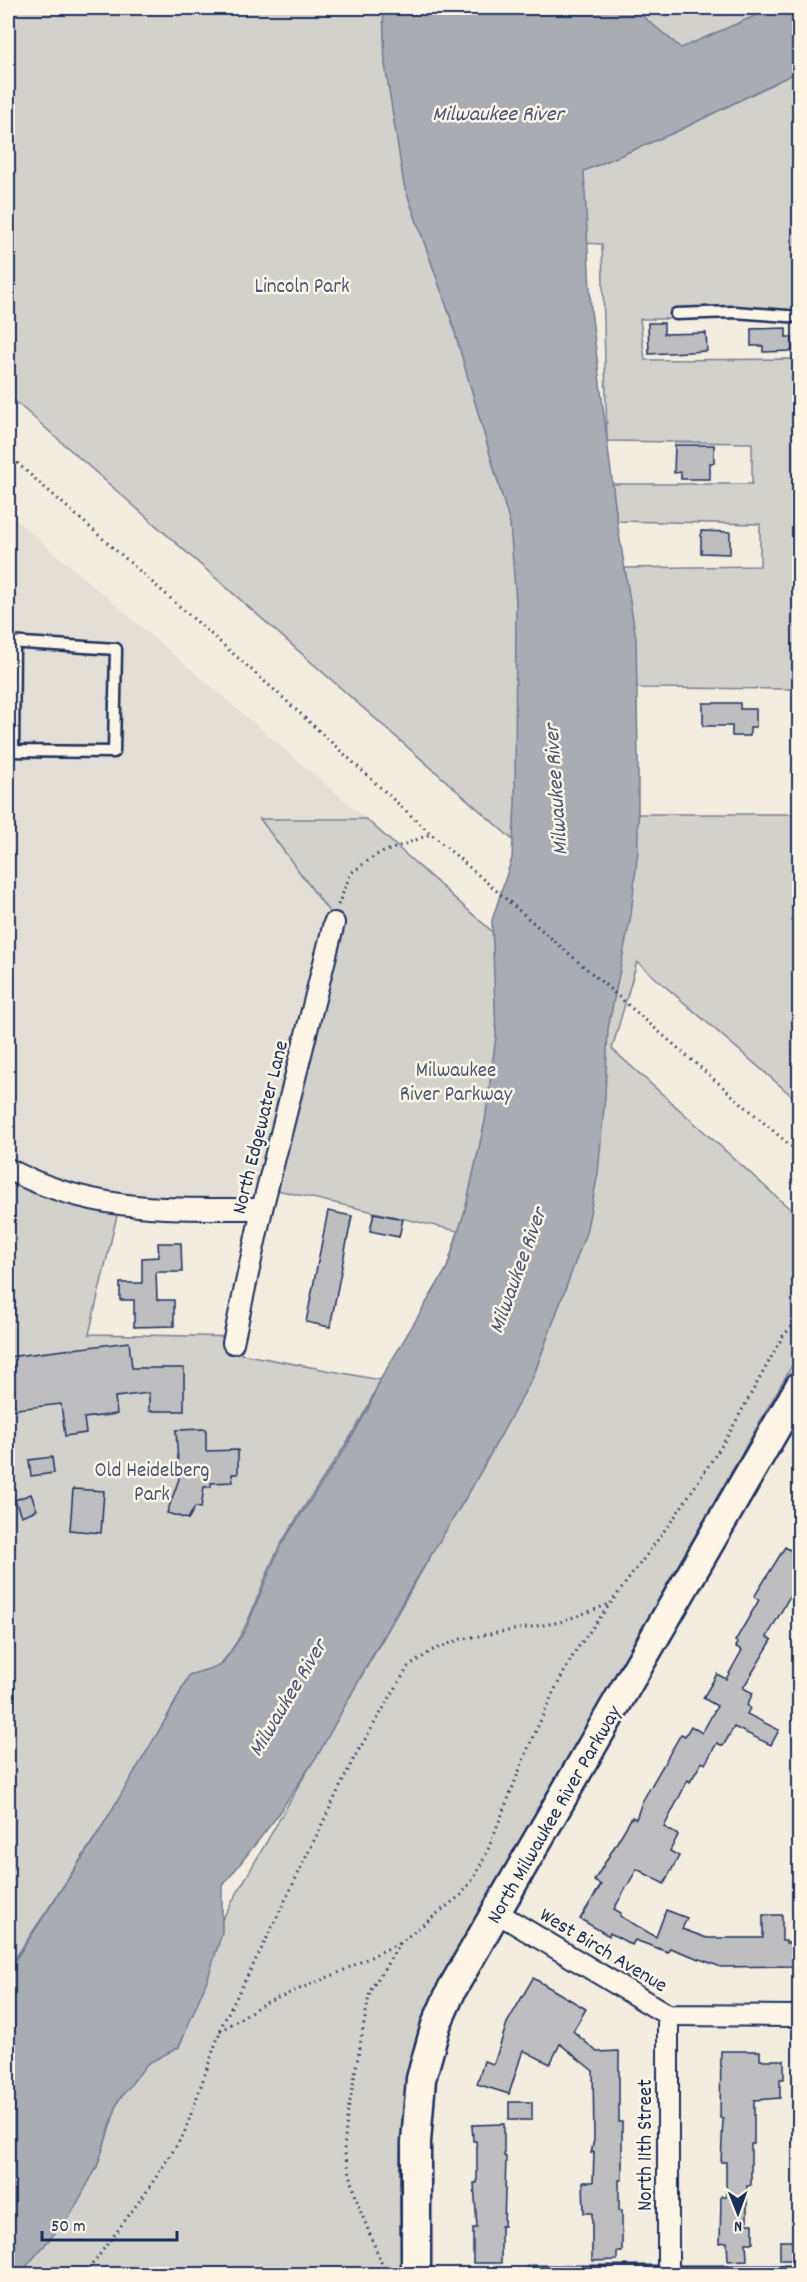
<svg xmlns="http://www.w3.org/2000/svg" width="807" height="2282" font-family="Dekko,sans-serif">
	<style>
		.built { fill: #e3dfd6 }
		.green { fill: #d3d1cc; stroke: #778095; stroke-width: 1.5 }
		.water { fill: #a9acb3; stroke: #707a91; stroke-width: 1.5 }
		.building { fill: #bebec0; stroke: #1b2f5e; stroke-width: 1.5 }
		.lines { fill: none; stroke-linecap: round; stroke-linejoin: round }
		.lane-casing { stroke: #1b2f5e; stroke-width: 15 }
		.street-casing { stroke: #1b2f5e; stroke-width: 24 }
		.secondary-casing { stroke: #1b2f5e; stroke-width: 33 }
		.path { stroke: #1b2f5e; stroke-width: 3; stroke-dasharray: 1.5 4.5; stroke-linecap: butt }
		.lane { stroke: #fcf5e5; stroke-width: 10 }
		.street { stroke: #fcf5e5; stroke-width: 20 }
		.secondary { stroke: #fcf5e5; stroke-width: 28 }
		.labels { text-anchor: middle; stroke-width: 5; stroke-linejoin: round; paint-order: stroke }
		.park-label { font-size: 21px; fill: #49587a; stroke: #fcf5e5 }
		.street-label { font-size: 21px; fill: #1b2f5e; stroke: #fcf5e5 }
		.water-label { font-size: 22px; font-style: italic; fill: #465478; stroke: #fcf5e5 }
	</style>
	<rect width="100%" height="100%" fill="#f3ede0"/>
	<filter id="ink" filterUnits="userSpaceOnUse"><feTurbulence type="fractalNoise" baseFrequency=".0167" numOctaves="2"/><feDisplacementMap in="SourceGraphic" scale="12" xChannelSelector="R" yChannelSelector="G"/><feConvolveMatrix kernelMatrix="1 2 1 2 8 2 1 2 1" color-interpolation-filters="sRGB"/></filter>
	<g filter="url(#ink)">
		<polygon class="built" points="8,513 366,819 261,819 329,912 261,1173 257,1185 243,1195 229,1199 182,1200 143,1197 78,1186 39,1175 8,1161"/>
		<g class="green">
			<polygon points="8,8 799,8 799,318 640,319 645,360 799,359 799,689 637,688 625,568 760,566 760,524 617,521 612,484 752,484 752,443 607,441 602,244 580,243 530,855 8,395"/>
			<path d="M638,814H799V1102L637,962L612,1049L799,1217V1353L435,1992C423,2022 411,2053 406,2085C397,2148 400,2211 401,2274H19L97,2167L118,2101L533,1377L558,1308L447,1268L458,1231L277,1190L341,928L260,819H366L505,943L634,884Z"/>
			<path d="M8,1181L48,1197L118,1211L89,1334L242,1337L241,1354L380,1380C355,1440 313,1488 281,1544C259,1583 252,1628 222,1662C216,1670 198,1672 189,1675C138,1777 73,1871 10,1966H8Z"/>
		</g>
		<polygon class="water" points="383,8 633,8 681,48 773,8 799,8 799,71 678,131 584,171 591,310 617,521 636,638 638,758 638,850 631,915 608,1029 605,1096 598,1174 586,1233 533,1377 470,1491 397,1611 319,1753 275,1819 222,1887 222,1933 208,1978 179,2047 147,2064 118,2101 97,2167 71,2214 20,2274 8,2274 8,1971 97,1835 173,1707 189,1675 221,1665 245,1631 280,1546 344,1450 368,1409 380,1380 447,1268 465,1210 485,1121 496,1036 492,920 512,858 515,802 516,602 510,524 451,319 404,185 385,65"/>
		<g class="building">
			<polygon points="648,323 664,323 664,334 706,333 707,351 649,354"/>
			<polygon points="786,328 786,337 792,337 792,351 763,352 763,346 751,346 751,329"/>
			<polygon points="675,445 714,445 714,463 710,463 710,479 681,479 681,472 674,473"/>
			<polygon points="701,531 730,532 730,554 701,553"/>
			<polygon points="703,703 740,703 740,709 756,709 756,727 750,727 750,736 732,736 732,726 703,726"/>
			<polygon points="328,1211 352,1216 330,1327 306,1322"/>
			<polygon points="374,1213 403,1219 399,1237 370,1231"/>
			<polygon points="158,1243 181,1243 182,1272 156,1272 157,1300 174,1300 174,1326 134,1327 134,1300 120,1300 120,1283 142,1283 142,1258 159,1257"/>
			<polygon points="129,1342 132,1368 184,1368 184,1411 149,1411 149,1393 115,1397 117,1414 84,1418 86,1433 65,1436 61,1404 8,1410 8,1357"/>
			<polygon points="206,1429 206,1451 238,1450 238,1474 232,1474 233,1482 211,1483 211,1487 204,1487 201,1508 195,1507 188,1519 167,1513 179,1479 176,1430"/>
			<polygon points="52,1457 54,1473 31,1476 29,1460"/>
			<polygon points="73,1489 104,1491 101,1533 70,1530"/>
			<polygon points="31,1494 37,1510 21,1516 15,1500"/>
			<polygon points="785,1547 800,1556 800,1578 767,1637 772,1640 743,1688 753,1693 747,1705 750,1708 747,1714 779,1730 771,1745 734,1727 723,1746 717,1743 705,1764 702,1762 690,1782 688,1780 664,1827 678,1835 670,1851 679,1856 664,1884 637,1869 614,1909 621,1913 620,1916 656,1937 666,1910 687,1918 682,1929 707,1938 763,1938 763,1915 782,1915 782,1941 786,1941 786,1943 800,1943 800,1966 721,1967 670,1948 668,1952 635,1940 632,1945 610,1933 609,1936 580,1919 601,1885 594,1881 632,1817 636,1819 642,1802 681,1734 685,1736 691,1726 702,1733 717,1706 703,1698 717,1674 726,1679 742,1650 736,1647 738,1643 735,1641 759,1600 754,1597"/>
			<polygon points="533,1978 586,2009 573,2031 597,2052 619,2051 619,2122 622,2122 622,2180 619,2180 619,2210 622,2210 622,2252 617,2252 617,2260 592,2261 592,2213 584,2213 583,2182 593,2182 594,2152 591,2153 594,2140 593,2071 560,2044 550,2064 523,2050 509,2094 477,2084 484,2061 494,2064 507,2023"/>
			<polygon points="721,2051 760,2051 760,2060 784,2060 784,2079 780,2079 780,2098 754,2100 754,2144 751,2144 751,2186 747,2186 747,2224 753,2224 753,2243 746,2243 747,2260 728,2261 727,2242 720,2243 721,2196 726,2196 726,2162 721,2162 723,2119 720,2118"/>
			<rect x="509" y="2102" width="23" height="18"/>
			<polygon points="504,2124 504,2156 506,2157 504,2226 501,2226 501,2263 473,2263 473,2228 477,2228 474,2183 477,2183 477,2150 476,2141 473,2141 472,2125"/>
			<rect x="780" y="2241" width="18" height="19"/>
		</g>
		<g class="lines">
			<g class="lane-casing">
				<g id="lane">
					<polyline points="676,314 734,312 800,317"/>
					<polyline points="8,642 116,649 114,752 8,751"/>
					<polyline points="13,751 14,643"/>
					<polyline points="531,2272 800,2272"/>
				</g>
			</g>
			<g class="street-casing">
				<g id="street">
					<path d="M8,1169C93,1213 169,1209 262,1209"/>
					<polyline points="233,1343 262,1209 334,923"/>
					<polyline points="496,1912 668,2015 800,2016"/>
					<polyline points="668,2274 668,2015"/>
				</g>
			</g>
			<g class="secondary-casing">
				<polyline id="secondary" points="416,2274 416,2142 421,2079 436,2025 452,1989 496,1912 800,1386"/>
			</g>
			<g class="path">
				<polyline points="8,455 280,695 431,834 800,1154"/>
				<polyline points="338,905 351,873 376,855 431,834"/>
				<polyline points="220,2031 263,2004 338,1973 399,1943"/>
				<polyline points="85,2274 147,2191 184,2134 223,2023 265,1942 354,1758 408,1667 433,1650 461,1639 560,1622 607,1605"/>
				<polyline points="386,2274 358,2205 344,2150 347,2117 370,1991 401,1942 461,1895 474,1878 487,1852 529,1746 553,1693 576,1650 676,1515 726,1439 783,1336 800,1318"/>
			</g>
			<use href="#lane" class="lane"/>
			<use href="#street" class="street"/>
			<use href="#secondary" class="secondary"/>
		</g>
	</g>
	<g class="labels">
		<g class="park-label">
			<text x="302" y="292">Lincoln Park</text>
			<text x="456" y="1076">Milwaukee<tspan x="456" dy="24">River Parkway</tspan></text>
			<text x="152" y="1476">Old Heidelberg<tspan x="152" dy="24">Park</tspan></text>
		</g>
		<g class="street-label">
			<text transform="translate(259 1127) rotate(-76)" y="7">North Edgewater Lane</text>
			<text transform="translate(553 1814) rotate(-60)" y="7">North Milwaukee River Parkway</text>
			<text transform="translate(604 1949) rotate(31)" y="7">West Birch Avenue</text>
			<text transform="translate(644 2145) rotate(-90)" y="7">North 11th Street</text>
		</g>
		<g class="water-label">
			<text x="498" y="120">Milwaukee River</text>
			<text transform="translate(554 790) rotate(-94)" y="8">Milwaukee River</text>
			<text transform="translate(516 1270) rotate(-70)" y="8">Milwaukee River</text>
			<text transform="translate(286 1697) rotate(-59)" y="8">Milwaukee River</text>
		</g>
	</g>
	<rect width="807" height="2282" fill="none" stroke="#fcf5e5" stroke-width="30"/>
	<rect x="15" y="15" width="777" height="2252" fill="none" stroke="#1b2f5e" stroke-width="2" filter="url(#ink)"/>
	<g transform="translate(738 2213) rotate(179)" stroke="#fcf5e5" stroke-width="4.5" paint-order="stroke">
	<path d="M0-4.5L10 22L0 15L-10 22Z" fill="#1b2f5e"/>
	<text y="-9" font-size="16" font-weight="bold" text-anchor="middle" fill="#1b2f5e">N</text>
	</g>
	<path d="M42 2231v9h135v-9" fill="none" stroke="#1b2f5e" stroke-width="3"/>
	<text x="51" y="2231" font-size="18" fill="#1b2f5e" stroke="#fcf5e5" stroke-width="4.5" paint-order="stroke">50 m</text>
</svg>
